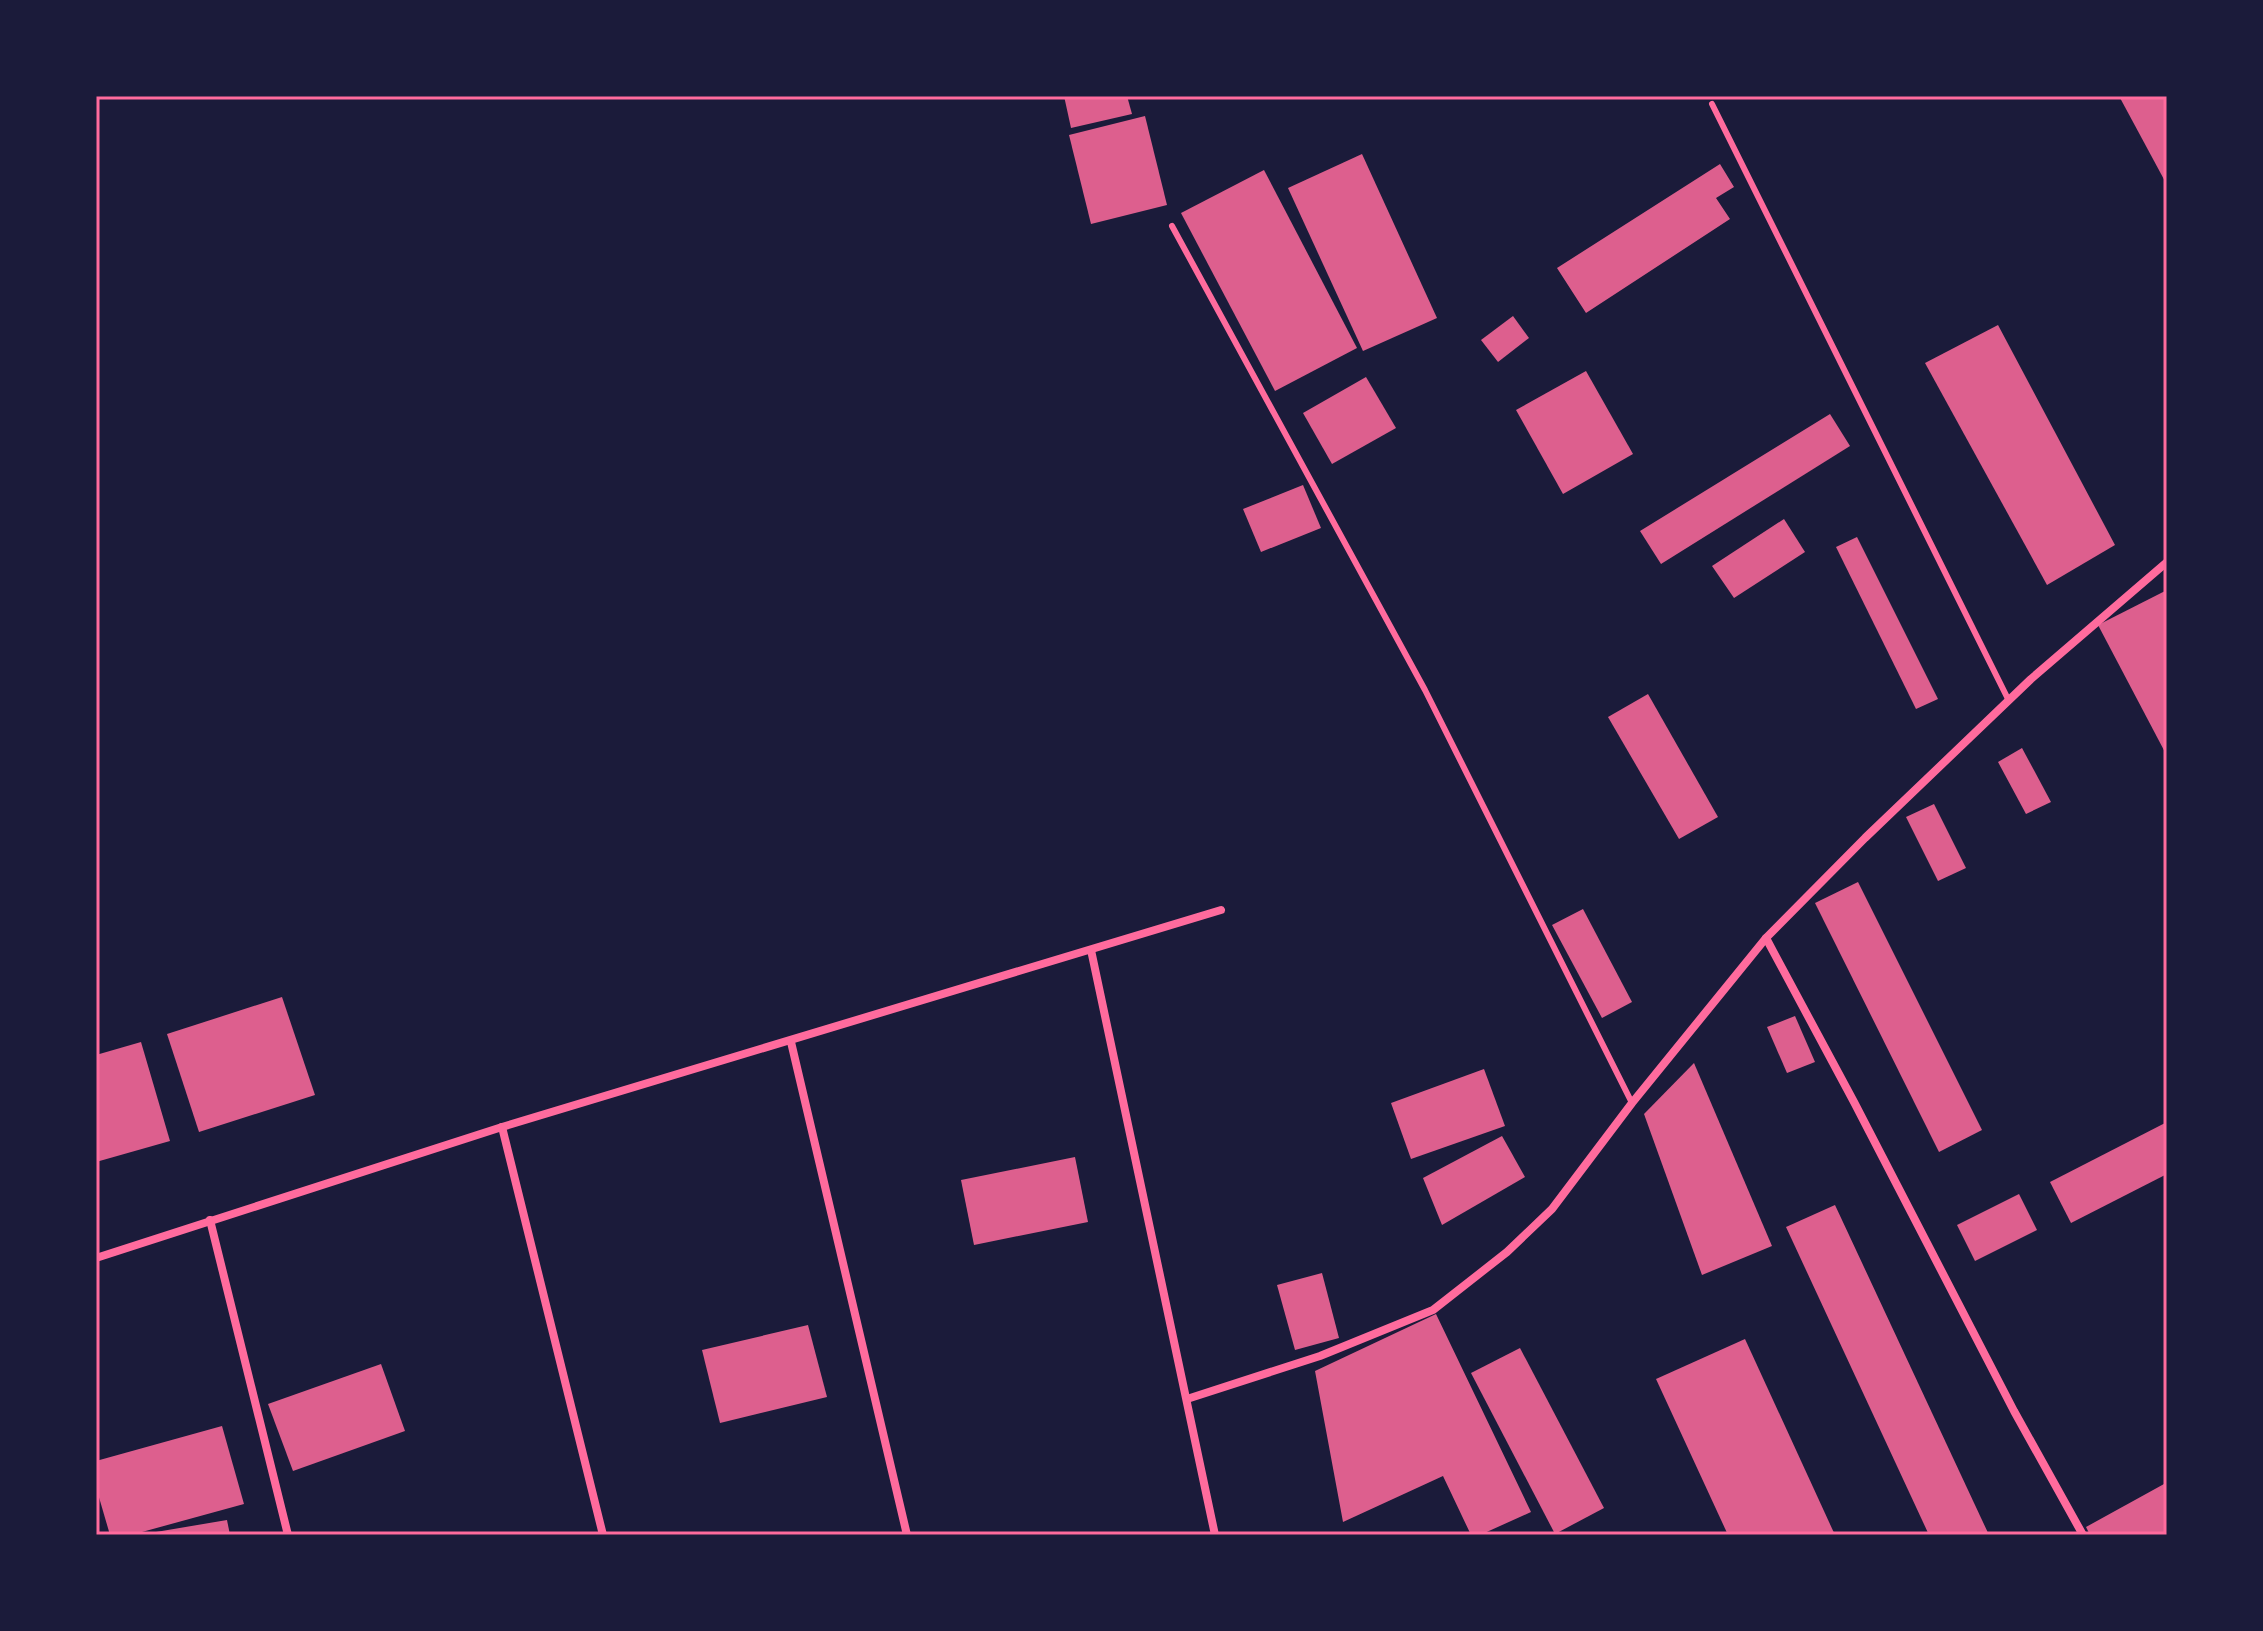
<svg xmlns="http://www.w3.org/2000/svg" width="2263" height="1631" font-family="Manrope,sans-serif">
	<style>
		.building { fill: #dd5f8e }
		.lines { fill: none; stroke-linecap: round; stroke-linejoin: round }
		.service { stroke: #ff6b9d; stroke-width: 6 }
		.minor { stroke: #ff6b9d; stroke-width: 8 }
		.neatline { fill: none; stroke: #ff6b9d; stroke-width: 3 }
	</style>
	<rect width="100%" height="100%" fill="#1b1b3a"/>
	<g class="building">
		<polygon points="1064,96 1127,96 1132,114 1071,128"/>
		<polygon points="2119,96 2167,96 2167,185"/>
		<polygon points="1145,116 1167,205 1091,224 1069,135"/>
		<polygon points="1362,154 1437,318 1363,351 1288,188"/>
		<polygon points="1720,164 1734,187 1716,198 1730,219 1586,313 1557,268"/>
		<polygon points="1264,170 1357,348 1275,391 1181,213"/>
		<polygon points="1513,316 1529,338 1498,362 1481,340"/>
		<polygon points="1998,325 2115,545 2047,585 1925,363"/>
		<polygon points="1586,371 1633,454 1563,494 1516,410"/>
		<polygon points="1366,377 1396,428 1332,464 1303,413"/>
		<polygon points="1830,414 1850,446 1661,564 1640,531"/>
		<polygon points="1303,485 1321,528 1261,552 1243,509"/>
		<polygon points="1784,519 1805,552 1734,598 1712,566"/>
		<polygon points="1857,537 1938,699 1916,709 1836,547"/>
		<polygon points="2167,590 2167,756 2098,625"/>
		<polygon points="1648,694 1718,817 1679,839 1608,717"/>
		<polygon points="2022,748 2051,802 2026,814 1998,762"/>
		<polygon points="1934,804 1966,868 1938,881 1906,817"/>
		<polygon points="1858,882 1982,1130 1939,1152 1815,903"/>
		<polygon points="1583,909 1632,1002 1602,1018 1552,925"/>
		<polygon points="282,997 315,1095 199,1132 167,1034"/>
		<polygon points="1795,1016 1815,1062 1787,1073 1767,1027"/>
		<polygon points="141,1042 170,1141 96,1162 96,1055"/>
		<polygon points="1694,1063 1772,1246 1702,1275 1644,1114"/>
		<polygon points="1484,1069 1505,1126 1411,1159 1391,1103"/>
		<polygon points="2167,1122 2167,1174 2071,1223 2050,1182"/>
		<polygon points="1502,1136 1525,1177 1442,1225 1423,1178"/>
		<polygon points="1075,1157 1088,1222 974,1245 961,1180"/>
		<polygon points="2019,1194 2037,1230 1975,1261 1957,1225"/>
		<polygon points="1835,1205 1989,1535 1929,1535 1786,1227"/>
		<polygon points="1322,1273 1339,1338 1295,1350 1277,1285"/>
		<polygon points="1436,1314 1531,1512 1480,1535 1471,1535 1443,1476 1343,1522 1315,1371"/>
		<polygon points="808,1325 827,1397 720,1423 702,1350"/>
		<polygon points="1745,1339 1835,1535 1728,1535 1656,1379"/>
		<polygon points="1520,1348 1604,1508 1555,1534 1471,1373"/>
		<polygon points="381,1364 405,1431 293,1471 268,1404"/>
		<polygon points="222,1426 244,1504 131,1535 110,1535 96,1487 96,1461"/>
		<polygon points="2164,1484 2167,1491 2167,1535 2090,1535 2086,1527"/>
		<polygon points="227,1520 230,1535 150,1535 150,1533"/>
	</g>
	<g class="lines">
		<g class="service">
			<polyline points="1712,104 2009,701"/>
			<polyline points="1172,226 1425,690 1632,1103"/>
		</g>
		<g class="minor">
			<polyline points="1766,938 1854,1102 2014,1411 2083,1535"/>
			<polyline points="1091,950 1215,1535"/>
			<polyline points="791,1042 907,1535"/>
			<polyline points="502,1127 603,1535"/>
			<polyline points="210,1220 288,1535"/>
			<polyline points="96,1258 502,1127 1221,910"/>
			<polyline points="1187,1399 1320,1356 1433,1310 1507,1252 1552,1209 1632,1103 1766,938 1865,838 2031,679 2167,562"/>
		</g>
	</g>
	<rect width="2263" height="1631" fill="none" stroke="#1b1b3a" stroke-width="196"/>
	<rect x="98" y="98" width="2067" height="1435" class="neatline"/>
</svg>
